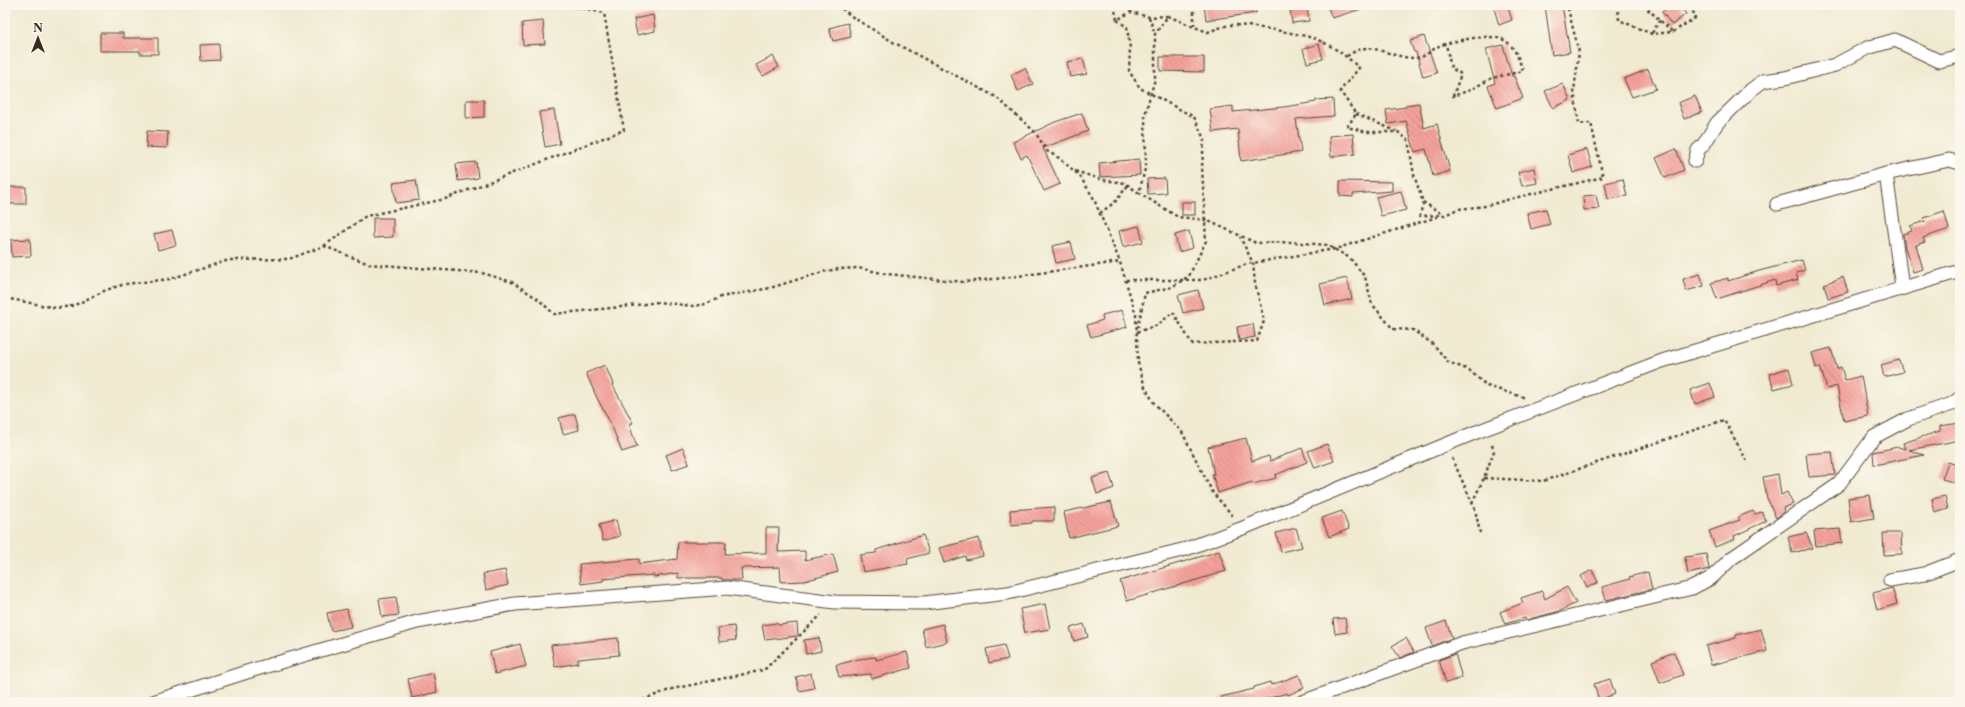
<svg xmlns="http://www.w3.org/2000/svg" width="1965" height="707" font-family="'Libre Caslon Text',serif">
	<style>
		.building { fill: url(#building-back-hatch) }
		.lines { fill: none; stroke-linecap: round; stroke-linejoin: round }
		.minor-casing { stroke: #564739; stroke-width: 15 }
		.path { stroke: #564739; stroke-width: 2.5; stroke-dasharray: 3 3; stroke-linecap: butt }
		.minor { stroke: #fff; stroke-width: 13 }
	</style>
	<defs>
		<pattern id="building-back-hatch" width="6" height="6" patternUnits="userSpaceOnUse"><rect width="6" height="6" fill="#f5a29b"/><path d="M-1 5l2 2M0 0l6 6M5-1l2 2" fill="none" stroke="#c8847e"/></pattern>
	</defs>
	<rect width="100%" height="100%" fill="#fbf7ec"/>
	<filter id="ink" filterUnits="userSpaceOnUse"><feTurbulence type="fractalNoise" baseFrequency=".025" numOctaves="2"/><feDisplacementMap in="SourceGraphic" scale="8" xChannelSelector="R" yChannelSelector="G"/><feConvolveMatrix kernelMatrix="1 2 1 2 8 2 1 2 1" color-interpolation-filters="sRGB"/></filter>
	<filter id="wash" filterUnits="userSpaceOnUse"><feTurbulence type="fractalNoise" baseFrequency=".012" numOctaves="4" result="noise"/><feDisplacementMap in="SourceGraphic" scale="16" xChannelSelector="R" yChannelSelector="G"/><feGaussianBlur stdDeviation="0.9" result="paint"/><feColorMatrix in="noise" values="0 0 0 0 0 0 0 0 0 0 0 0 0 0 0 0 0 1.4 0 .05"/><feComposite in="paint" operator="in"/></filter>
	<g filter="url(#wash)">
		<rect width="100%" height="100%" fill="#f0ead1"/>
		<g id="blocks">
			<g class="building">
				<polygon points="1204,5 1255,5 1256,13 1206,20"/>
				<polygon points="1327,5 1367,5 1368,7 1332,18"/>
				<polygon points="1493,5 1507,5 1512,20 1499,25"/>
				<polygon points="1545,5 1562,5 1570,52 1552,55"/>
				<polygon points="1671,5 1679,5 1686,14 1672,25 1662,12"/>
				<polygon points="1307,6 1309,21 1292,23 1290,8"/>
				<polygon points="653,15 655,31 637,35 634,19"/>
				<polygon points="543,21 545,44 523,45 522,23"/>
				<polygon points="848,23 851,37 833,41 829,28"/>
				<polygon points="100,33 123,33 123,38 158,38 158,54 140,54 140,51 100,51"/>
				<polygon points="1424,36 1437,73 1423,77 1416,52 1414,52 1410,41"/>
				<polygon points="219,44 220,60 201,61 200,45"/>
				<polygon points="1319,44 1323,59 1307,63 1303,49"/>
				<polygon points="1503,45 1512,76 1514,76 1523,98 1497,108 1488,86 1495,83 1486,49"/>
				<polygon points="773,56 779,67 763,76 756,65"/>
				<polygon points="1160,57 1204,57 1204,72 1160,71"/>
				<polygon points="1083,59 1087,74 1070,77 1067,62"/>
				<polygon points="1025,68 1033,84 1018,91 1011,75"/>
				<polygon points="1648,69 1656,89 1632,97 1624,79"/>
				<polygon points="1563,84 1570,100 1553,108 1545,91"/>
				<polygon points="1695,96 1702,112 1684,119 1678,103"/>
				<polygon points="1333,99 1334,116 1296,119 1301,152 1241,161 1238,129 1213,132 1210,109 1233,106 1233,112 1284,107 1316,102 1316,100"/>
				<polygon points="466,100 484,100 484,117 466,118"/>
				<polygon points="1419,103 1424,128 1437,124 1450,171 1433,176 1426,149 1415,152 1406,121 1388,124 1386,110 1406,107 1406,105"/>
				<polygon points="554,110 560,144 545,147 539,112"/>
				<polygon points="1082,113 1088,131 1043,148 1060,184 1044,191 1027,155 1021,158 1013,142 1055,122"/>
				<polygon points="147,131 168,132 167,148 146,147"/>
				<polygon points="1353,134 1355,154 1331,157 1329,136"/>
				<polygon points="1587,149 1592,167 1573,173 1568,155"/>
				<polygon points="1676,149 1684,170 1665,178 1656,158"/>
				<polygon points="1139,159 1140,175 1100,177 1099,163"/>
				<polygon points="476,162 478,178 458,181 456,164"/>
				<polygon points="1534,168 1537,183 1522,186 1518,172"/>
				<polygon points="1165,178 1166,193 1148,194 1147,179"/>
				<polygon points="1623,179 1627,196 1608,199 1605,183"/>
				<polygon points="416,180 419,200 396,203 393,183"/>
				<polygon points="1340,181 1392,182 1392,191 1353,194 1353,197 1340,196"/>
				<rect x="5" y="187" width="21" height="17"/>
				<polygon points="1401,191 1406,210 1381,216 1376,197"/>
				<polygon points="1596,195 1599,209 1584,210 1583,196"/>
				<rect x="1182" y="202" width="13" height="13"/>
				<polygon points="1546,209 1550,224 1531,229 1527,213"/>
				<polygon points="1944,211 1949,229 1923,238 1925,242 1916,245 1923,269 1913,272 1905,248 1903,234 1912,231 1910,226 1925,221 1924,218"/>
				<polygon points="373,218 393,218 393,237 373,238"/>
				<polygon points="1139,226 1143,242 1123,247 1119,231"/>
				<polygon points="172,230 176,245 158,250 154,234"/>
				<polygon points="1189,231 1193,248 1179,252 1175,235"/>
				<polygon points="30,239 31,256 12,257 11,240"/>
				<polygon points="1071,242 1075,259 1056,263 1052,246"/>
				<polygon points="1802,260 1805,270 1796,273 1798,280 1776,286 1775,280 1717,299 1711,283 1728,278 1728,281 1759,271"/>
				<polygon points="1700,274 1704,286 1686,291 1683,279"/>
				<polygon points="1843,277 1848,292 1828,298 1824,284"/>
				<polygon points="1347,278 1352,299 1325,305 1320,284"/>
				<polygon points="1198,290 1203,308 1183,313 1178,295"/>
				<polygon points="1122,310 1127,327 1091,337 1087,325 1103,320 1102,315"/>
				<polygon points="1253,324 1255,337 1239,340 1237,327"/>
				<polygon points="1831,348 1837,369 1841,367 1845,380 1861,376 1868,416 1844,421 1837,386 1827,389 1820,367 1816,368 1812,353"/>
				<polygon points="1899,360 1903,372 1884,377 1881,365"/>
				<polygon points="605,365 613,384 612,384 633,423 629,424 637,447 622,452 611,424 597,398 586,373"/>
				<polygon points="1789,368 1793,384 1774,389 1769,374"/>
				<polygon points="1710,383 1715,397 1695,404 1690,390"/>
				<polygon points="575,414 579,430 563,434 559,418"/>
				<polygon points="1960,423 1960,440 1909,450 1924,455 1874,465 1873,452 1898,447 1905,449 1903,443 1940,431 1940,426"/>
				<polygon points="1246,438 1252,461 1269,456 1270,461 1302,448 1307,462 1275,475 1276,478 1253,484 1252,482 1218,493 1212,474 1214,474 1208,447"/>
				<polygon points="1327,444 1334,461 1315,468 1308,451"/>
				<polygon points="683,448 689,464 672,470 666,455"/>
				<polygon points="1832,452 1835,475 1809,477 1806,454"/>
				<polygon points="1948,462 1960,466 1960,484 1942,479"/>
				<polygon points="1109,473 1114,488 1097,494 1092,478"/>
				<polygon points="1778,474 1781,495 1787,492 1793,504 1783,508 1784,512 1776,518 1767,498 1763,477"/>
				<polygon points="1870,495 1874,518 1851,522 1848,498"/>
				<polygon points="1945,496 1948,509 1935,513 1932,499"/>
				<polygon points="1111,502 1118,526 1069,538 1064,512"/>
				<polygon points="1054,507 1054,521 1032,521 1032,523 1011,525 1010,510"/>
				<polygon points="1342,511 1349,529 1329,537 1322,518"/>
				<polygon points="1753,511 1755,514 1762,512 1766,521 1734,536 1735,539 1715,547 1709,531 1740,520 1738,517"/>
				<polygon points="616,520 620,536 603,541 599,525"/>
				<polygon points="766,528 779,528 778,552 805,551 805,560 833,554 838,572 804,581 781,582 780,567 741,568 742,580 722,580 722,578 678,578 678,573 654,577 654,575 603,579 603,581 581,584 579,564 639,559 639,564 677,559 678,542 726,542 725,554 766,553"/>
				<polygon points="1296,528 1302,547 1281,552 1276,533"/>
				<polygon points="1840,529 1842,543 1816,546 1814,531"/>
				<polygon points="1806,533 1813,548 1792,553 1788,537"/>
				<polygon points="1883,533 1901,533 1902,554 1884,555"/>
				<polygon points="923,535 929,553 907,559 908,564 863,572 860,555 876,553 876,550"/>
				<polygon points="979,538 983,556 966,560 965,556 944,563 939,548"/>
				<polygon points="1219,551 1226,571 1127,601 1120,581"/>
				<polygon points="1706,554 1709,569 1688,574 1685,557"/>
				<polygon points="505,570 508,585 486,590 483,574"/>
				<polygon points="1592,570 1598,582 1587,588 1581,576"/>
				<polygon points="1648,572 1652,589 1606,600 1602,587 1630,579 1629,577"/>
				<polygon points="1567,587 1576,603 1560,611 1526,620 1525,618 1505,624 1500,612 1523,603 1521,598 1542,591 1545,599"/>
				<polygon points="1892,588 1897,604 1877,610 1873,593"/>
				<polygon points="396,597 399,615 382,617 379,599"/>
				<polygon points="1045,604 1050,629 1025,633 1020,609"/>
				<polygon points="347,609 351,627 331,631 327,613"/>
				<polygon points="1345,618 1347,632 1335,634 1333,619"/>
				<polygon points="1446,621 1452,638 1432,646 1426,628"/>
				<polygon points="777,623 778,625 797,623 798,636 765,640 762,625"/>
				<polygon points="943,624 947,642 926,647 922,629"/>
				<polygon points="1084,624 1088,637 1074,641 1070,628"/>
				<polygon points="734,626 736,640 719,642 718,628"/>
				<polygon points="1761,629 1767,651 1711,665 1706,646 1736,638 1736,635"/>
				<polygon points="618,638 619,655 578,659 578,663 555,667 551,645"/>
				<polygon points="819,638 821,651 806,654 804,640"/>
				<polygon points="1406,638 1414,652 1400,658 1392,646"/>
				<polygon points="520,644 526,666 495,674 490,652"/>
				<polygon points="1004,645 1008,659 989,663 986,649"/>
				<polygon points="907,652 911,668 871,679 871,674 839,677 836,665 859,659 876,657 876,660"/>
				<polygon points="1674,652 1683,675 1660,683 1652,661"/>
				<polygon points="1455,654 1462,678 1446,683 1439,660"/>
				<polygon points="433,673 437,692 412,698 408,679"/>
				<polygon points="811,673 814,688 799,691 796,677"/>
				<polygon points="1299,675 1304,688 1288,695 1287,693 1257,702 1222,702 1221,697 1254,689 1254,687 1270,682 1271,685"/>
				<polygon points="1610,679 1615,694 1599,700 1594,684"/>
			</g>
		</g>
	</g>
	<g filter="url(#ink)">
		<use href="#blocks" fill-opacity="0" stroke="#564739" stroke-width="1"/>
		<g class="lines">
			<g class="minor-casing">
				<g id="minor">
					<polyline points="1695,161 1698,150 1704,144 1717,123 1751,90 1763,81 1785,78 1835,65 1867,48 1895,40 1939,61 1960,56"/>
					<polyline points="1886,174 1902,287"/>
					<polyline points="1777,204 1886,174 1949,160 1960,163"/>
					<polyline points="1890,580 1924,574 1960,560"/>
					<polyline points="153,702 253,670 417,622 515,604 727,588 835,602 924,603 1008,593 1186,549 1243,528 1474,433 1662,361 1960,271"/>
					<polyline points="1302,702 1462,643 1692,588 1711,578 1732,558 1839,484 1874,437 1908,419 1952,404 1960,398"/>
				</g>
			</g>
			<g class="path">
				<polyline points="837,5 854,18 893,42 996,97 1035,132 1047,151 1059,158 1079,175 1093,197 1120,262 1136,315 1138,363 1145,387 1154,403 1182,432 1213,493 1233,516"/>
				<polyline points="1114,5 1117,20 1131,12 1149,17 1168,16 1155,34 1155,79 1145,114 1146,165 1139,193 1178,217 1206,220 1256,243 1291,242 1327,245 1350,258 1365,277 1372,304 1393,329 1413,330 1434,345 1448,362 1469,370 1487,386 1526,398"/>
				<polyline points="1124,5 1131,11"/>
				<path d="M1194,5V27L1208,32C1216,29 1225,25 1234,25C1249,25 1302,34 1316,39C1332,46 1346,55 1359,68L1340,91L1356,114L1347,127L1367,132H1398L1408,140L1414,175L1423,202L1420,216L1445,215L1458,209L1486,206L1510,199L1603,177L1591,123L1579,124L1574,91L1579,52L1567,5"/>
				<polyline points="1618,5 1619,20 1652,34 1673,32 1695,18 1691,5"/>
				<polyline points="1643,5 1673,32"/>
				<polyline points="1168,16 1194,27"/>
				<polyline points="1149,17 1155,34"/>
				<polyline points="1117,20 1127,27 1130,48 1129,71 1140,88 1194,117 1204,139 1202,167 1206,241 1189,276 1172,287 1145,293 1138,327"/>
				<polyline points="1652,33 1661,19"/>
				<path d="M1347,56C1351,54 1356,50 1361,49C1375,44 1401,62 1421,57C1427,55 1433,49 1439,46C1453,41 1495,31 1507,42C1516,49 1519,60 1523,71L1492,78L1470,90L1453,96L1461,74L1451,68L1446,44"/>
				<polyline points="1356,114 1396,131"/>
				<polyline points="1075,171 1103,180 1125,183 1139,193"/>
				<polyline points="1423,202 1444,215"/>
				<polyline points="1100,213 1115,202 1129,184"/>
				<polyline points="324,246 366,216 445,199 624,130 604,13 567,5"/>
				<polyline points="1126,280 1203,280 1247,264 1335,249 1440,216"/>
				<polyline points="5,298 56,308 73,306 106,290 125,284 170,279 229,260 289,259 324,246 369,264 482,273 512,282 538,299 554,314 630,306 658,302 693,306 706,304 721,297 770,288 826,271 839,269 858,268 887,274 964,282 1003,278 1120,262"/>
				<polyline points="1137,332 1158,325 1173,312 1192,344 1257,341 1264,321 1255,283 1253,263 1240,237"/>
				<polyline points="1452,458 1475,509 1480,533"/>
				<polyline points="1484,478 1543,481 1724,420 1748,463"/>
				<polyline points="1472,503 1484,478 1494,451 1491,442"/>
				<polyline points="637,702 672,689 764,670 821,615"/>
			</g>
			<use href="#minor" class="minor"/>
		</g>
	</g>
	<rect width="1965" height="707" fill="none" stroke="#fbf7ec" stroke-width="20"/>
	<g transform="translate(38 38)" stroke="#fbf7ec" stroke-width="3" paint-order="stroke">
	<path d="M0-3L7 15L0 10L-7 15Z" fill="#3b2a1e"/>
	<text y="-6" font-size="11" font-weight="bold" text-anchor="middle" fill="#3b2a1e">N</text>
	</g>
</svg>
